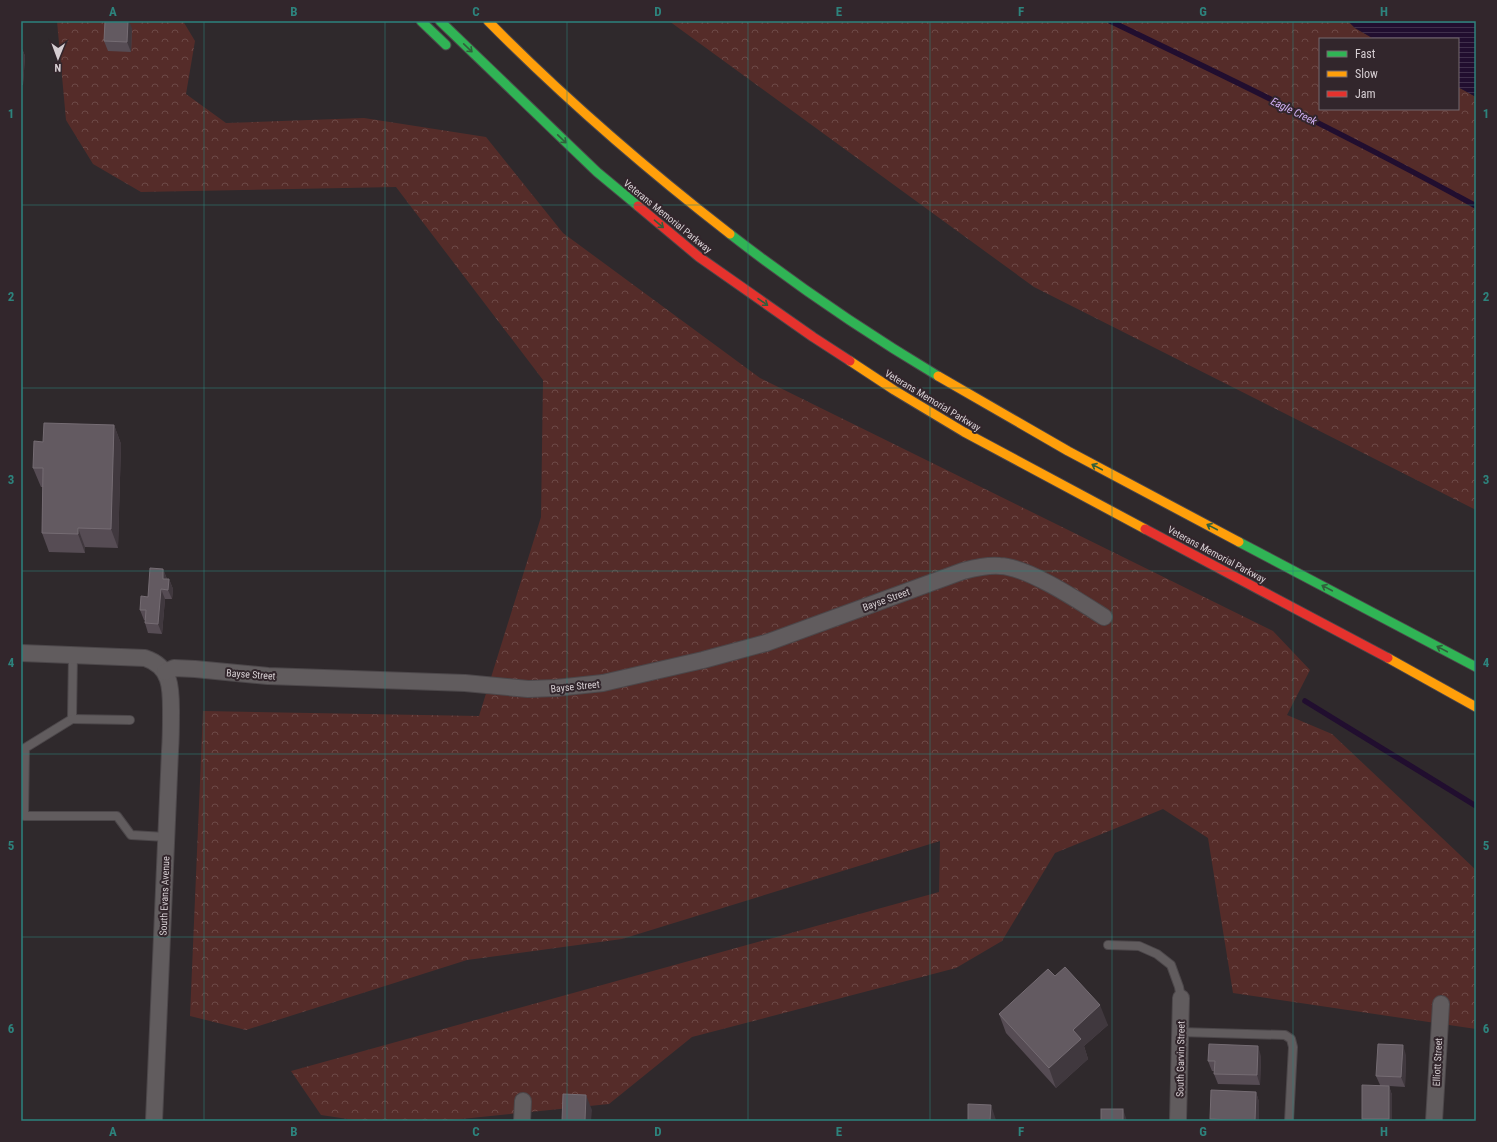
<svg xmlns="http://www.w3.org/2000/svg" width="1497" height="1142" font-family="'Roboto Condensed',sans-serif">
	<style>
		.forest { fill: url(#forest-crowns) }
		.water { fill: url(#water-rules) }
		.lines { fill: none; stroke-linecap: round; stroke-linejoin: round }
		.stream { stroke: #210e2f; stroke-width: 5.5 }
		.lane-casing { stroke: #4c474a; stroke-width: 10 }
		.street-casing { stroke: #4c474a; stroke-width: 18 }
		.fast-casing { stroke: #4c474a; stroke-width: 11 }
		.slow-casing { stroke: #4c474a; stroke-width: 11 }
		.jam-casing { stroke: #4c474a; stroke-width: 11 }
		.lane { stroke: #615c5e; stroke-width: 8 }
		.street { stroke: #615c5e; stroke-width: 16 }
		.fast { stroke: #30b455; stroke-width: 9 }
		.slow { stroke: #ff9f0a; stroke-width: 9 }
		.jam { stroke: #e5322d; stroke-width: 9 }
		.wall { fill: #564c54 }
		.shaded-wall { fill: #40383e }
		.building { fill: #635a61; stroke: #756c73 }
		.oneway { stroke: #315f3c }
		.grid { fill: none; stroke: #2d837d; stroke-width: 1; stroke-opacity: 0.55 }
		.labels { text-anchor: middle; stroke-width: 4; stroke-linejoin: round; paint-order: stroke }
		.street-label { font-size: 10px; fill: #d6ced2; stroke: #32262c }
		.water-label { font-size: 11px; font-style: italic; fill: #d2b0f4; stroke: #32262c }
		.neatline { fill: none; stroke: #2d837d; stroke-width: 1.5 }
		.grid-label { font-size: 13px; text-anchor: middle; font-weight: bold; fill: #2d837d }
	</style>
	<defs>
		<pattern id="forest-crowns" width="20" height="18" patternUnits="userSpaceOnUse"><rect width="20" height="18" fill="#552c29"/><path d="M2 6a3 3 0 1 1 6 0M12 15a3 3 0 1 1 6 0" fill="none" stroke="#6d4947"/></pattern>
		<pattern id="water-rules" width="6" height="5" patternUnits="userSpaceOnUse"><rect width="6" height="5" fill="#210e2f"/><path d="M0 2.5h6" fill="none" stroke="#40304c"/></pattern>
	</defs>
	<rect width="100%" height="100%" fill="#2f292c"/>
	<g class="forest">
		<polygon points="57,21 183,21 195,41 186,94 226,123 364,118 486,137 563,233 760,378 1273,631 1310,670 1287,715 1332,734 1476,870 1476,1029 1233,993 1208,838 1163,809 1055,853 1002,941 956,968 692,1037 609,1104 442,1121 361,1121 321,1115 291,1071 939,892 940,841 622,939 467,960 246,1030 190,1016 203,711 479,716 541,517 543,380 396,187 141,192 93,164 66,120"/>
		<polygon points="669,21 1348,21 1355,28 1374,39 1320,39 1320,109 1458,109 1458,87 1476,97 1476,510 1034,287"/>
	</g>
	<polygon class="water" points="1348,21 1476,21 1476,97 1458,87 1458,39 1374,39 1355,28"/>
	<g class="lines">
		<g class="stream">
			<path d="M1110,21C1233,80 1356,140 1476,206"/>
			<polyline points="1305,701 1476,806"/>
		</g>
		<g class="lane-casing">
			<g id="lane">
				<polyline points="73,654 72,719 25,748 24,816 117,816 131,835 166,837"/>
				<polyline points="72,719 130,720"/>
				<polyline points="1108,945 1139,946 1157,954 1171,965 1179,987 1181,998"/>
				<polyline points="1180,1032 1285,1035 1291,1039 1293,1047 1289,1121"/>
			</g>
		</g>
		<g class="street-casing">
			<g id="street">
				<path d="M21,653L145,658C172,667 171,689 171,713C171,725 171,738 170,751L154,1121"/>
				<path d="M165,672L174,668L195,669L268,676L465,683L528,689L556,688L603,683L703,660L766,643L963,571C975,568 987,565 1000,566C1028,567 1079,601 1104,617"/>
				<polyline points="522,1121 523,1101"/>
				<polyline points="1178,1121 1181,998"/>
				<polyline points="1434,1121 1441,1004"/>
			</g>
		</g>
		<g class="fast-casing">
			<g id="fast">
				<polyline points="421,21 446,45"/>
				<polyline points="440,21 597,172 638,206"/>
				<path d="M730,234C797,286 866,333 938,376"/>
				<polyline points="1239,542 1476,667"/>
			</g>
		</g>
		<g class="slow-casing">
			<g id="slow">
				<path d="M488,21C564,98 645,168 730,234"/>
				<polyline points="850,361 894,390 964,432 1145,529"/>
				<polyline points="938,376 1068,451 1239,542"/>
				<polyline points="1388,658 1476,707"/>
			</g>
		</g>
		<g class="jam-casing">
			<g id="jam">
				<polyline points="638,206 699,257 813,337 850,361"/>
				<polyline points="1145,529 1388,658"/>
			</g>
		</g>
		<use href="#lane" class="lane"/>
		<use href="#street" class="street"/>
		<use href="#fast" class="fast"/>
		<use href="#slow" class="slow"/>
		<use href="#jam" class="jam"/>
	</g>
	<g class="wall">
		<polygon points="132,28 131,52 108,51 104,41"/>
		<polygon points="21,46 25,56 23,85 21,85"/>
		<polygon points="114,425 121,444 118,548 85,547 85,553 49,552 42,533 43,487 41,487 33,468 43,442"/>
		<polygon points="163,569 167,579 169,579 173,589 172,599 165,599 162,634 148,633 145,623 145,620 144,620 140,610"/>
		<polygon points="1055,976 1108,1025 1084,1046 1088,1059 1056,1088 1006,1033 999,1014"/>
		<polygon points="1406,1055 1405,1087 1389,1086 1392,1095 1392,1121 1363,1121 1362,1119 1380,1085 1376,1076"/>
		<polygon points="1261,1056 1260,1085 1218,1084 1214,1074 1214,1071 1212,1071 1208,1061"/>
		<polygon points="1256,1092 1259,1102 1259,1121 1211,1121 1210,1119"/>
	</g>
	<g class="shaded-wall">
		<polygon points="128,21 129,21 132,28 131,52 127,42"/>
		<polygon points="21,46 25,56 23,85 21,79"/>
		<polygon points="114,425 121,444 118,548 111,529"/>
		<polygon points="78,528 85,547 85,553 78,534"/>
		<polygon points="163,569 167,579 166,589 163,579"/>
		<polygon points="169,579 173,589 172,599 168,590"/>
		<polygon points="161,589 165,599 162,634 158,624"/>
		<polygon points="1100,1005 1108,1025 1084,1046 1088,1059 1056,1088 1049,1068 1073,1030"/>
		<polygon points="1403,1045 1406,1055 1405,1087 1401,1077"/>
		<polygon points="1258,1046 1261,1056 1260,1085 1257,1075"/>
		<polygon points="1389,1086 1392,1095 1392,1121 1389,1121"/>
		<polygon points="1256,1092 1259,1102 1259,1121 1255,1121"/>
		<polygon points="586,1095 592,1110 591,1121 585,1121"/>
		<polygon points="991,1105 996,1120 996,1121 990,1121"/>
		<polygon points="1123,1109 1127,1121 1123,1121"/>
	</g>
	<g class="building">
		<polygon points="105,21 128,21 127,42 104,41"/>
		<polygon points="44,423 114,425 111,529 78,528 78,534 42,533 43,468 33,468 34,441 43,442"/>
		<polygon points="150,568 163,569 163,579 169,579 168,590 161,589 158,624 145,623 146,610 140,610 141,596 148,597"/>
		<polygon points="1065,967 1100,1005 1073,1030 1081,1039 1049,1068 999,1014 1048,969 1055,976"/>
		<polygon points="1209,1044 1258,1046 1257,1075 1214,1074 1215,1061 1208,1061"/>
		<polygon points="1378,1044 1403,1045 1401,1077 1376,1076"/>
		<polygon points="1362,1085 1389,1086 1389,1119 1362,1119"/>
		<polygon points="1211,1090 1256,1092 1255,1121 1210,1119"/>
		<polygon points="563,1094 586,1095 585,1121 562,1121"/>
		<polygon points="968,1104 991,1105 990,1121 968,1121"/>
		<rect x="1101" y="1109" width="22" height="12"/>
	</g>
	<defs><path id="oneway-shaft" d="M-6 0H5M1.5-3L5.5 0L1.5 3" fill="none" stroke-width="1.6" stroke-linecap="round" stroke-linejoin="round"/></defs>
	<g class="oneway">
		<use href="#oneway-shaft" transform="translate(468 48) rotate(44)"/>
		<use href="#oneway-shaft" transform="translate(562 139) rotate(44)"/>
		<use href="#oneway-shaft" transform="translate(659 224) rotate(40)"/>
		<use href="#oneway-shaft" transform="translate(763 302) rotate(35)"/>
		<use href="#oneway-shaft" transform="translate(1097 467) rotate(-152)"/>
		<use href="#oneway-shaft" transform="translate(1212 527) rotate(-152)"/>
		<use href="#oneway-shaft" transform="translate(1327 588) rotate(-152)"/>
		<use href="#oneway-shaft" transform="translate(1442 649) rotate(-152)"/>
	</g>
	<path class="grid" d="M204,21V1121M385,21V1121M567,21V1121M748,21V1121M930,21V1121M1112,21V1121M1293,21V1121M21,205H1476M21,388H1476M21,571H1476M21,754H1476M21,937H1476"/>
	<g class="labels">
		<g class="street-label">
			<text transform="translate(668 216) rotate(39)" y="4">Veterans Memorial Parkway</text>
			<text transform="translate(933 400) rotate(31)" y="4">Veterans Memorial Parkway</text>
			<text transform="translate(1217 554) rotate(28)" y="4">Veterans Memorial Parkway</text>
			<text transform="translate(886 599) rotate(-20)" y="4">Bayse Street</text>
			<text transform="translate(251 674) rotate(4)" y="4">Bayse Street</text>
			<text transform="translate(575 686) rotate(-6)" y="4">Bayse Street</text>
			<text transform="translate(164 896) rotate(-88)" y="4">South Evans Avenue</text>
			<text transform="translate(1180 1059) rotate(-89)" y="4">South Garvin Street</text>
			<text transform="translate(1437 1062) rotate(-87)" y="4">Elliott Street</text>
		</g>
		<g class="water-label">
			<text transform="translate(1294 111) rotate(26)" y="4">Eagle Creek</text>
		</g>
	</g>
	<rect width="1497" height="1142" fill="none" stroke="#32262c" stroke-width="44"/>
	<rect x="1319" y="38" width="140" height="72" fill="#32262c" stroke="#74696e"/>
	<rect x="1327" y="51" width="20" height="6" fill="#30b455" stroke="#74696e"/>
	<text x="1355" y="58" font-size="12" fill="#d6ced2">Fast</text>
	<rect x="1327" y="71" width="20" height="6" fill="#ff9f0a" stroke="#74696e"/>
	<text x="1355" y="78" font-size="12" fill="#d6ced2">Slow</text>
	<rect x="1327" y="91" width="20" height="6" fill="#e5322d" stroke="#74696e"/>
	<text x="1355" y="98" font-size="12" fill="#d6ced2">Jam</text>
	<g transform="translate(58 58) rotate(181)" stroke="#32262c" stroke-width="3" paint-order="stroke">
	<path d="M0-3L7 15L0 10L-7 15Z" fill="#d6ced2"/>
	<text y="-6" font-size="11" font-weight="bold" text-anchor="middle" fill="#d6ced2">N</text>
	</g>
	<rect x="22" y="22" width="1453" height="1098" class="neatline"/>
	<g class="grid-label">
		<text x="113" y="16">A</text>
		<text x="294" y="16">B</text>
		<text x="476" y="16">C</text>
		<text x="658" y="16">D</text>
		<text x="839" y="16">E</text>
		<text x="1021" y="16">F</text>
		<text x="1203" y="16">G</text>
		<text x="1384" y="16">H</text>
		<text x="11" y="118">1</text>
		<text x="1486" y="118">1</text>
		<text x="11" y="301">2</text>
		<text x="1486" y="301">2</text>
		<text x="11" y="484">3</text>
		<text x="1486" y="484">3</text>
		<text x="11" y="667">4</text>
		<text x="1486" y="667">4</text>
		<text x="11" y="850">5</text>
		<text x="1486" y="850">5</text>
		<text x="11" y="1033">6</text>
		<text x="1486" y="1033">6</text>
		<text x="113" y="1136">A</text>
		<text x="294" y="1136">B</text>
		<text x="476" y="1136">C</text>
		<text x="658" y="1136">D</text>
		<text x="839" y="1136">E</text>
		<text x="1021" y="1136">F</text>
		<text x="1203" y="1136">G</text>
		<text x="1384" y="1136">H</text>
	</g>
</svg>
